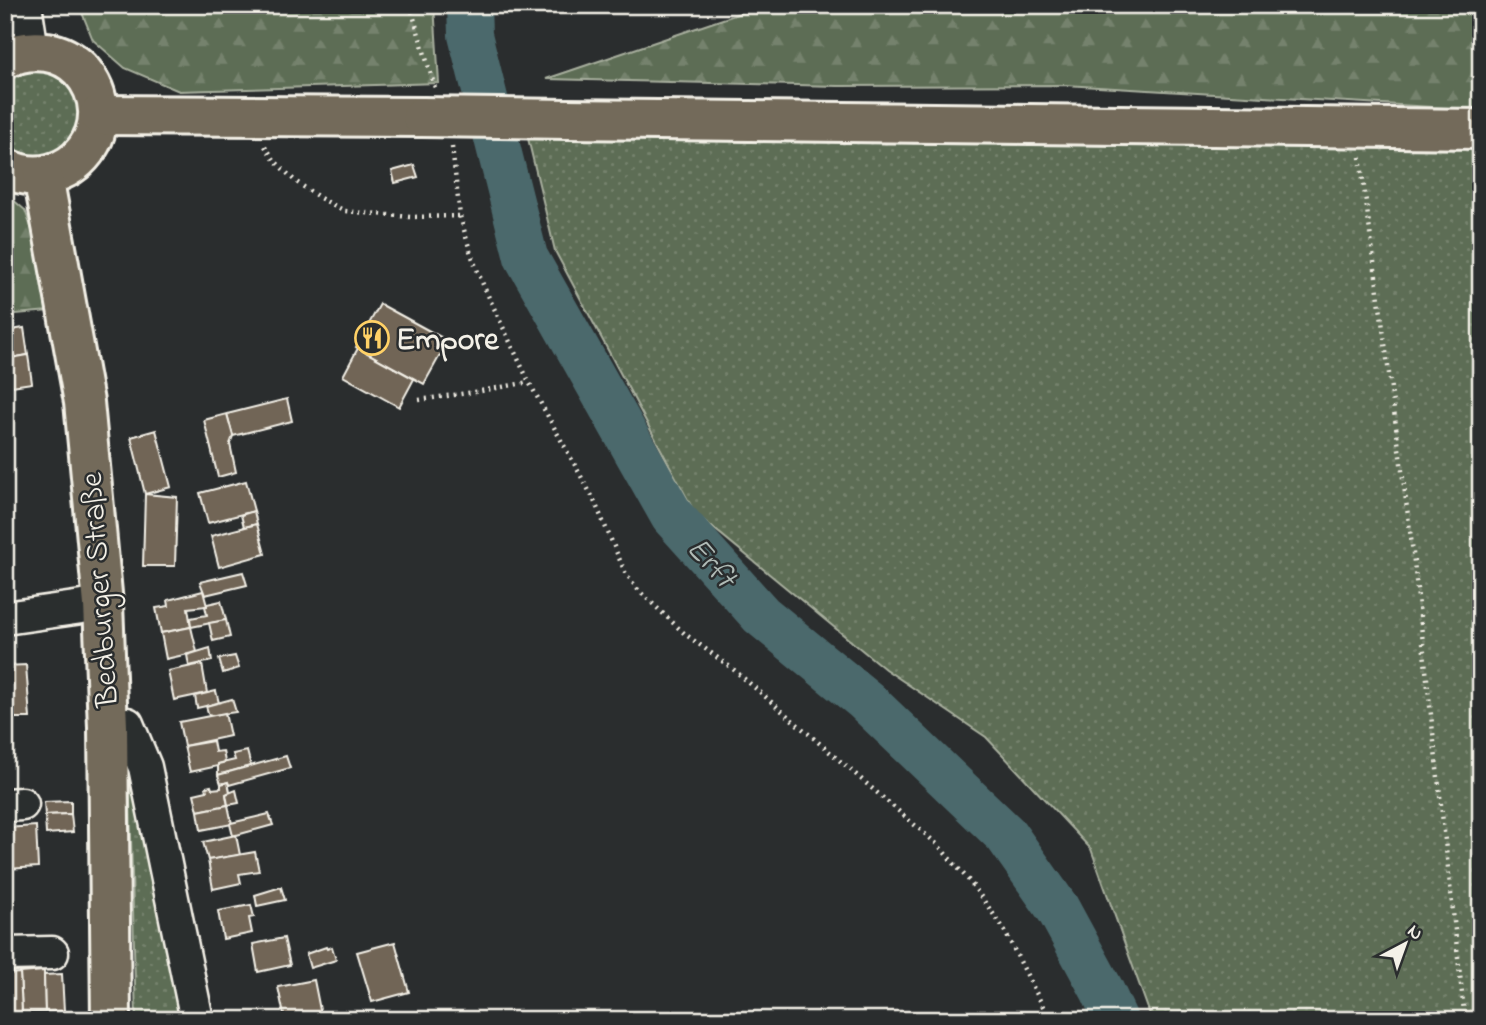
<svg xmlns="http://www.w3.org/2000/svg" width="1486" height="1025" font-family="'Indie Flower',sans-serif">
	<style>
		.grass { fill: url(#grass-dots); stroke: #a8af9e; stroke-width: 2 }
		.forest { fill: url(#forest-firs); stroke: #a8af9e; stroke-width: 2 }
		.lines { fill: none; stroke-linecap: round; stroke-linejoin: round }
		.river { stroke: #4b696c; stroke-width: 44 }
		.building { fill: #716557; stroke: #f4f1e8; stroke-width: 2 }
		.minor-casing { stroke: #f4f1e8; stroke-width: 37 }
		.major-casing { stroke: #f4f1e8; stroke-width: 44 }
		.path { stroke: #f4f1e8; stroke-width: 4.5; stroke-dasharray: 2 5; stroke-linecap: butt }
		.minor { stroke: #2a2d2e; stroke-width: 32 }
		.major { stroke: #736b5a; stroke-width: 38 }
		.major-bridge-casing { stroke: #f4f1e8; stroke-width: 44; stroke-linecap: butt }
		.major-bridge { stroke: #736b5a; stroke-width: 38 }
		.labels { text-anchor: middle; stroke-width: 5; stroke-linejoin: round; paint-order: stroke }
		.poi-label { font-size: 32px; font-weight: bold; fill: #f4f1e8; stroke: #2a2d2e; text-anchor: start }
		.street-label { font-size: 32px; fill: #f4f1e8; stroke: #2a2d2e }
		.water-label { font-size: 33px; font-style: italic; fill: #b0bbb6; stroke: #2a2d2e }
	</style>
	<defs>
		<pattern id="grass-dots" width="8" height="8" patternUnits="userSpaceOnUse" patternTransform="scale(1.75)"><rect width="8" height="8" fill="#5d6d55"/><path d="M2 2h.1M6 6h.1" fill="none" stroke="#75826d" stroke-width="1.8" stroke-linecap="round"/></pattern>
		<pattern id="forest-firs" width="22" height="20" patternUnits="userSpaceOnUse" patternTransform="scale(1.75)"><rect width="22" height="20" fill="#5d6d55"/><path d="M5 1l3.5 6h-7zM16 11l3.5 6h-7z" fill="#75826d"/></pattern>
	</defs>
	<rect width="100%" height="100%" fill="#2a2d2e"/>
	<filter id="ink" filterUnits="userSpaceOnUse"><feTurbulence type="fractalNoise" baseFrequency=".0143" numOctaves="2"/><feDisplacementMap in="SourceGraphic" scale="14" xChannelSelector="R" yChannelSelector="G"/><feConvolveMatrix kernelMatrix="1 2 1 2 8 2 1 2 1" color-interpolation-filters="sRGB"/></filter>
	<g filter="url(#ink)">
		<g class="grass">
			<polygon points="19,67 59,70 83,102 75,141 40,161 5,149 5,75"/>
			<polygon points="526,130 1481,145 1481,1020 1152,1020 1091,849 986,737 885,669 695,513 555,251"/>
			<polygon points="129,764 183,1020 136,1020"/>
		</g>
		<g class="forest">
			<polygon points="79,5 434,5 439,83 179,91 125,68 93,40"/>
			<polygon points="764,5 1481,5 1481,110 1065,85 838,86 546,79"/>
			<polygon points="5,193 25,210 60,310 5,315"/>
		</g>
		<g class="lines">
			<polyline class="river" points="469,5 470,35 526,257 672,516 761,615 865,700 1006,835 1058,909 1102,990 1116,1020"/>
		</g>
		<g class="building">
			<polygon points="414,165 418,177 395,183 392,171"/>
			<polygon points="380,304 448,341 424,384 356,347"/>
			<polygon points="24,328 28,355 5,359 5,331"/>
			<polygon points="358,348 414,379 399,407 343,376"/>
			<polygon points="28,355 32,383 5,387 5,359"/>
			<polygon points="287,399 292,421 233,436 227,414"/>
			<polygon points="227,414 233,436 230,444 236,472 218,477 204,420"/>
			<polygon points="156,430 171,487 145,494 131,437"/>
			<polygon points="246,481 254,511 208,523 200,493"/>
			<polygon points="145,494 177,497 175,566 143,566"/>
			<polygon points="254,511 257,524 244,527 241,515"/>
			<polygon points="257,524 265,554 219,567 211,536"/>
			<polygon points="243,572 247,585 205,595 200,582"/>
			<polygon points="203,591 207,606 188,608 191,627 161,633 156,608 169,606 168,600"/>
			<polygon points="221,601 226,620 191,627 190,618 207,615 205,606 207,606 207,604"/>
			<polygon points="226,620 230,637 213,641 209,623"/>
			<polygon points="191,627 197,652 166,659 161,633"/>
			<polygon points="210,648 212,661 189,666 187,655"/>
			<polygon points="235,656 239,668 223,673 219,659"/>
			<polygon points="202,664 207,693 174,700 168,671"/>
			<polygon points="26,665 30,718 5,718 5,666"/>
			<polygon points="216,691 219,703 197,708 195,696"/>
			<polygon points="232,699 236,712 209,716 206,706"/>
			<polygon points="225,713 230,736 184,746 179,722"/>
			<polygon points="213,741 215,752 223,751 225,762 218,764 218,766 190,772 184,746"/>
			<polygon points="247,751 251,766 218,775 218,764 235,760 233,754"/>
			<polygon points="286,756 290,768 229,785 228,782 221,784 218,775"/>
			<polygon points="228,782 230,792 226,794 228,805 198,811 194,794 207,791 206,787 211,786 212,789 221,788 221,784"/>
			<polygon points="236,790 239,803 228,805 226,794"/>
			<polygon points="71,801 71,814 45,815 44,802"/>
			<polygon points="228,805 232,824 201,830 198,811"/>
			<polygon points="71,814 73,832 46,834 45,815"/>
			<polygon points="269,814 273,825 233,836 230,824 231,823"/>
			<polygon points="36,826 38,867 7,869 5,828"/>
			<polygon points="236,835 240,855 208,860 203,842"/>
			<polygon points="255,852 259,871 239,874 241,883 213,889 208,860"/>
			<polygon points="281,887 285,900 257,906 255,895"/>
			<polygon points="251,905 254,917 249,918 252,933 223,939 218,911"/>
			<polygon points="284,938 290,965 258,972 253,944"/>
			<polygon points="395,942 409,992 372,1002 357,952"/>
			<polygon points="326,947 327,949 332,947 336,960 310,968 306,954"/>
			<polygon points="44,971 45,1012 22,1013 20,973"/>
			<polygon points="20,973 22,1013 5,1013 5,974"/>
			<polygon points="62,974 64,1011 45,1012 44,975"/>
			<polygon points="314,980 322,1020 285,1020 278,987"/>
			<polygon points="387,1014 389,1020 377,1020 376,1017"/>
		</g>
		<g class="lines">
			<g class="minor-casing">
				<g id="minor">
					<polyline points="25,5 32,50"/>
					<polyline points="5,618 103,604"/>
					<polyline points="108,727 127,724 145,767 197,1020"/>
					<polyline points="5,805 22,804"/>
					<polyline points="5,954 52,953"/>
				</g>
			</g>
			<g class="major-casing">
				<g id="major">
					<path d="M5,59C19,51 32,50 47,52C59,54 71,60 80,69C129,123 70,200 5,168"/>
					<polyline points="99,115 422,117"/>
					<polyline points="567,119 1481,129"/>
					<polyline points="43,176 84,402 103,604 108,727 111,1020"/>
				</g>
			</g>
			<g class="path">
				<polyline points="410,5 435,88"/>
				<polyline points="265,146 275,161 295,181 320,198 345,211 410,217 460,216"/>
				<polyline points="452,147 460,216 471,254 484,287 529,382 593,498 625,572 639,591 685,634 733,669 938,845 971,883 1002,926 1050,1020"/>
				<polyline points="1360,157 1413,553 1465,1020"/>
				<polyline points="419,400 481,391 529,382"/>
			</g>
			<use href="#minor" class="minor"/>
			<use href="#major" class="major"/>
			<g class="major-bridge-casing">
				<polyline id="major-bridge" points="422,117 567,119"/>
			</g>
			<use href="#major-bridge" class="major-bridge"/>
		</g>
	</g>
	<defs>
		<g id="restaurant-ring" transform="scale(1.75)"><circle r="9.5" fill="#2a2d2e" stroke="#ffd166" stroke-width="1.5"/><path d="M-5-6h1v4h1v-4h1v4h1v-4h1v5L-1.5 .5V6h-2V.5L-5-1ZM5-6V6H3V1.5H1.5Q1.5-4 5-6Z" fill="#ffd166"/></g>
	</defs>
	<g fill-rule="evenodd">
		<use href="#restaurant-ring" x="372" y="338"/>
	</g>
	<g class="labels">
		<g class="poi-label">
			<text x="396" y="349">Empore</text>
		</g>
		<g class="street-label">
			<text transform="translate(98 590) rotate(-94)" y="11">Bedburger Straße</text>
		</g>
		<g class="water-label">
			<text transform="translate(713 561) rotate(48)" y="12">Erft</text>
		</g>
	</g>
	<rect width="1486" height="1025" fill="none" stroke="#2a2d2e" stroke-width="28"/>
	<rect x="14" y="14" width="1458" height="997" fill="none" stroke="#f4f1e8" stroke-width="2.5" filter="url(#ink)"/>
	<g transform="translate(1405 944) rotate(41)" stroke="#2a2d2e" stroke-width="5" paint-order="stroke">
	<path d="M0-5L12 26L0 18L-12 26Z" fill="#f4f1e8"/>
	<text y="-10" font-size="19" font-weight="bold" text-anchor="middle" fill="#f4f1e8">N</text>
	</g>
</svg>
